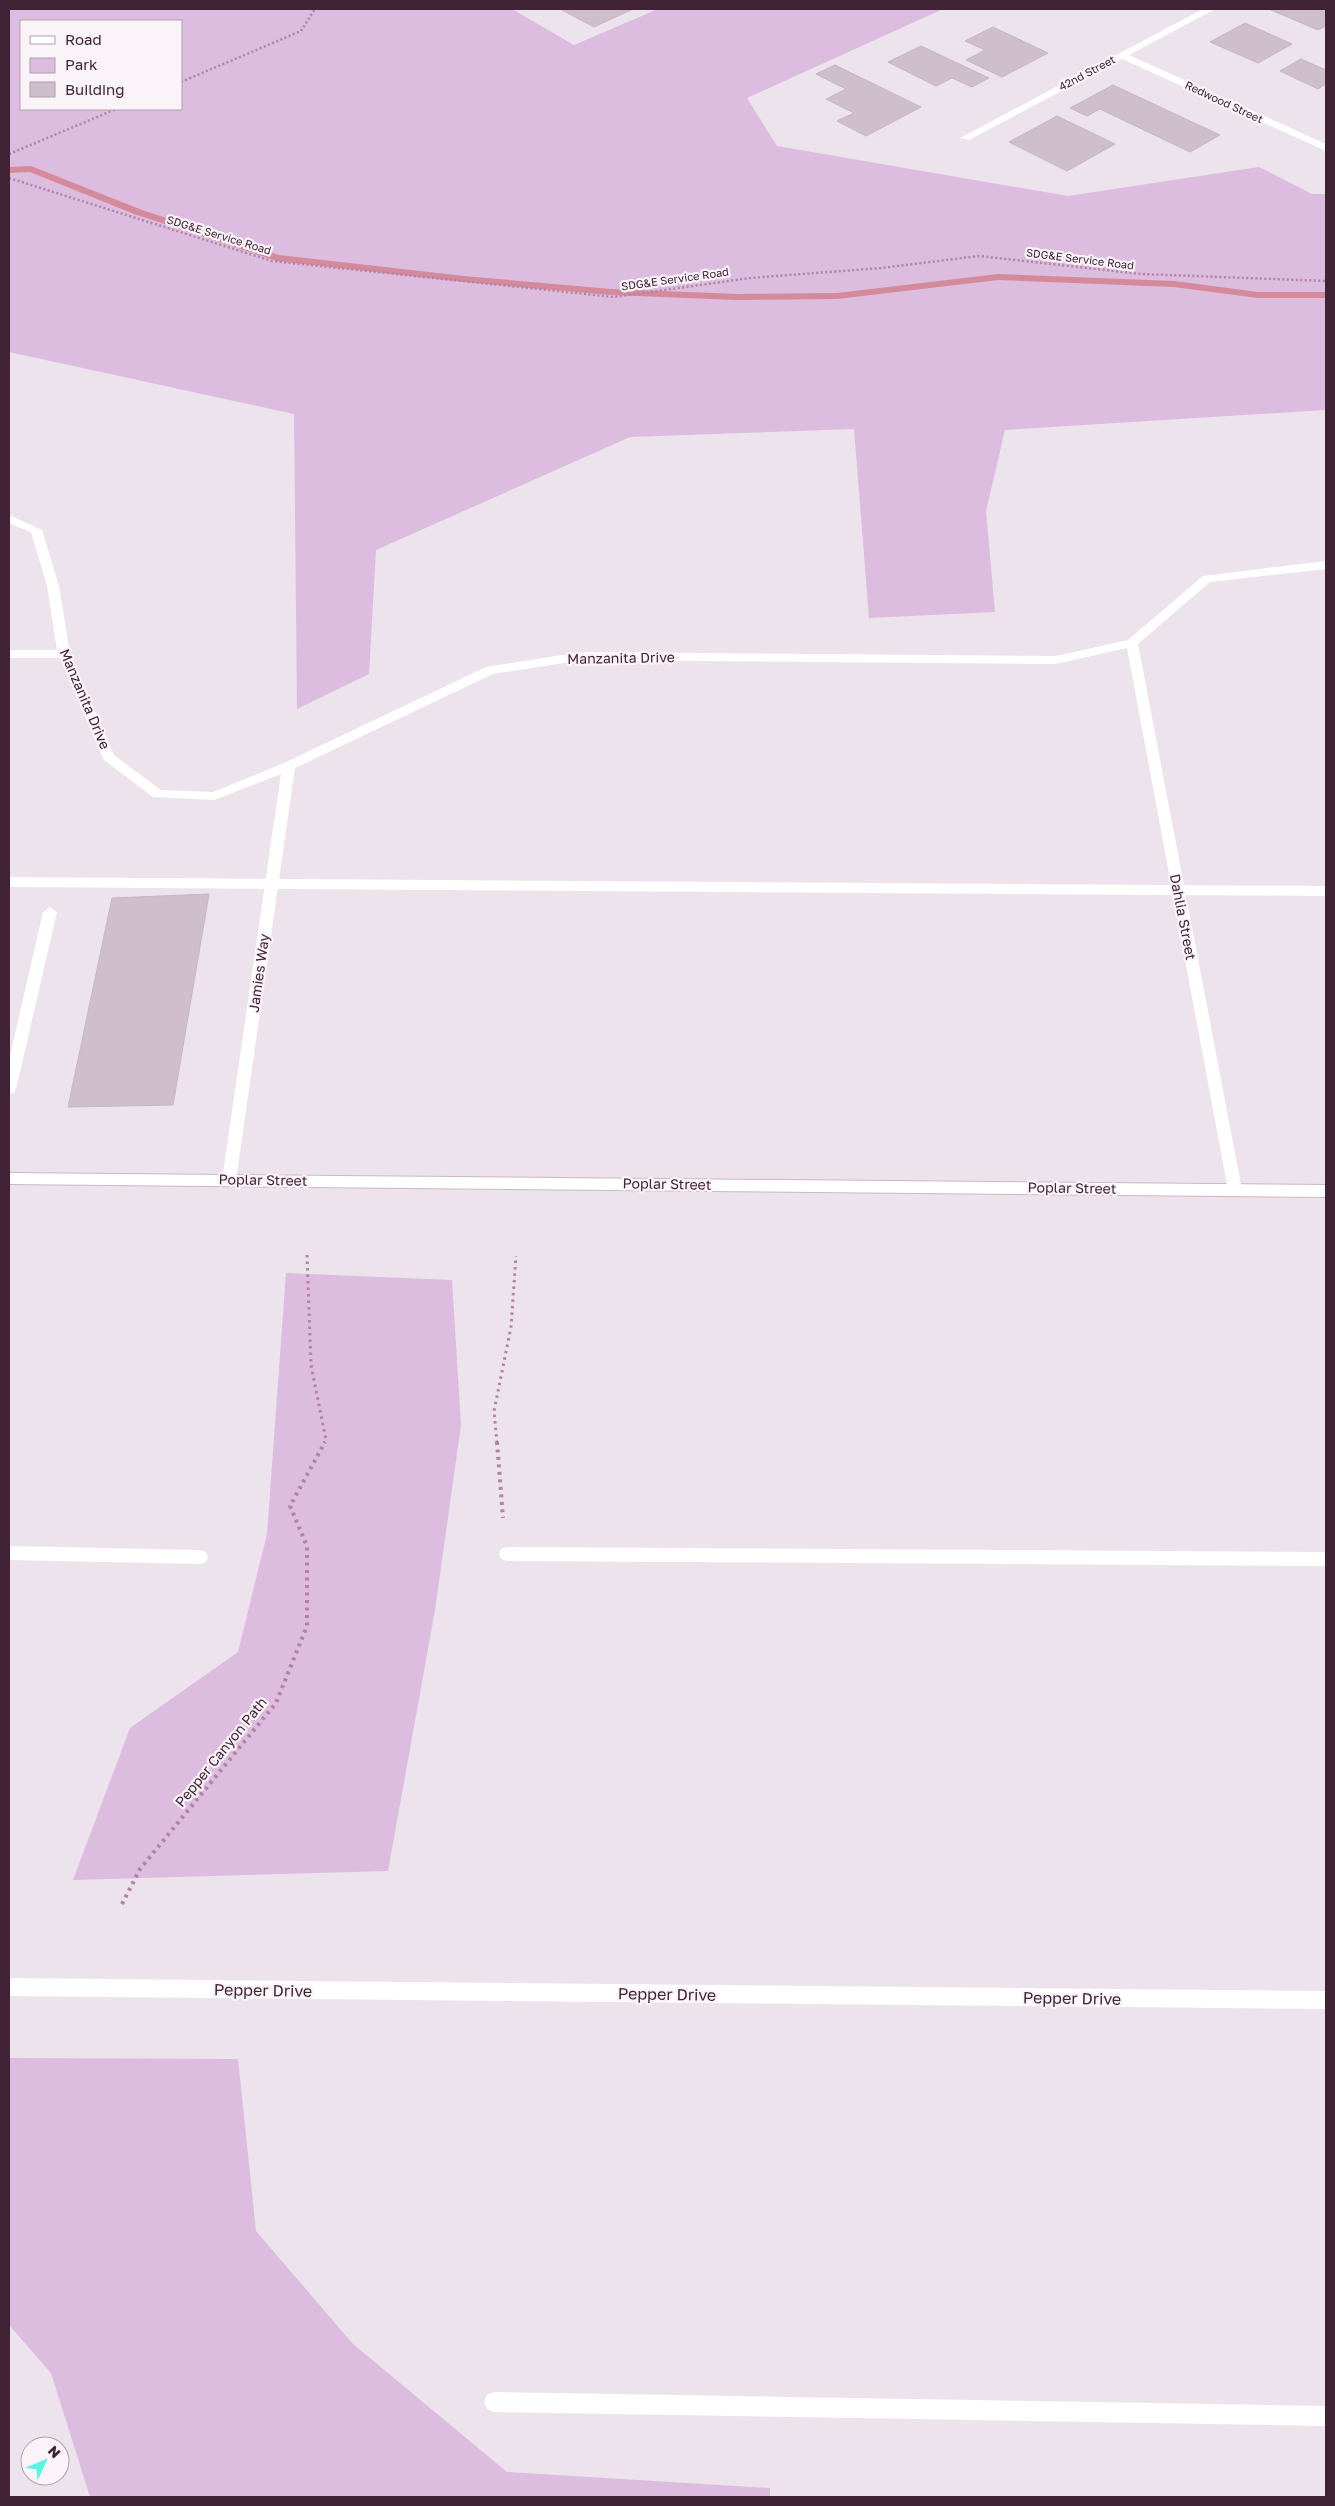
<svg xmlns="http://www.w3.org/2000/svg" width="1335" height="2506" font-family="'Golos Text',sans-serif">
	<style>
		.green { fill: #dcbcdf; fill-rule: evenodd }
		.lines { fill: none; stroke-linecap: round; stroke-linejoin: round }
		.stream { fill: #d48a9a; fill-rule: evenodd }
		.building { fill: #cebfcb; stroke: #c7b5c4 }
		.secondary-casing { stroke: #ceb6c7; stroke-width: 2 }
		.path-far2 { stroke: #b283a3; stroke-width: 2.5; stroke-dasharray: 2 2.5; stroke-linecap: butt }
		.path-far1 { stroke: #b283a3; stroke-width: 3; stroke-dasharray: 2.5 4; stroke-linecap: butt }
		.path { stroke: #b283a3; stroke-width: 4; stroke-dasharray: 3 4.5; stroke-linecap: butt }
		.lane { fill: #fff; fill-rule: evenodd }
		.street { fill: #fff; fill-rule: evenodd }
		.secondary { fill: #fff; fill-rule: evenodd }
		.labels { text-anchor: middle; stroke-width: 4.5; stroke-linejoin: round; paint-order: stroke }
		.far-street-label { font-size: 11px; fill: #402235; stroke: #faf4f9 }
		.street-label { font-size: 14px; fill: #402235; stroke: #faf4f9 }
		.near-street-label { font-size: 16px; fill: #402235; stroke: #faf4f9 }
	</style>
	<rect width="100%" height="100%" fill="#ede3ec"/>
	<g class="green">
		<path d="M9,9H512L574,45L658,9H943L747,98L777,146L1068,196L1259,167L1312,194H1326V410L1005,430L986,511L995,612L869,618L854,429L630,437L376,550L369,674L297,709L294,414L9,352ZM21,21H181V109H21Z"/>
		<polygon points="286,1273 452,1280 461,1425 435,1610 388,1871 73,1880 130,1728 238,1652 267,1534"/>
		<polygon points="9,2058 238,2059 256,2231 353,2344 507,2472 770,2488 770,2497 90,2497 51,2373 9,2325"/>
	</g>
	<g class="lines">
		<polygon class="stream" points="31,166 142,210 279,255 464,276 611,289 737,294 837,293 998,274 1174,281 1258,292 1326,292 1326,298 1258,298 1174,287 998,280 837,299 737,300 611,295 464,282 277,261 134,214 30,172 9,173 9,167"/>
	</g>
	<g class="building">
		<polygon points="560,9 633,9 594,27"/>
		<polygon points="1273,9 1326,9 1326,26 1318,30 1271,10"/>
		<polygon points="1245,23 1292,44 1258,63 1210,42"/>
		<polygon points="993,27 1048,53 1002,77 966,60 985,50 965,41"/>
		<polygon points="921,46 989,78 972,87 952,78 936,86 888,62"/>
		<polygon points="1301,59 1326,70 1326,84 1318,89 1280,71"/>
		<polygon points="835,65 921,107 866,136 837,121 854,113 826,99 846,89 816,74"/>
		<polygon points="1113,85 1220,135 1190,152 1100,109 1087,116 1070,108"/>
		<polygon points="1057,116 1115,144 1067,171 1009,142"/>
		<polygon points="209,894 173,1105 68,1107 112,898"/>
	</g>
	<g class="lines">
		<g class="secondary-casing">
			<polygon id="secondary" points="9,1173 1326,1185 1326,1197 9,1184"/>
		</g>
		<g class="path-far2">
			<polyline points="181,82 301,31 315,9"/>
			<polyline points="9,154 116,109"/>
			<polyline points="9,178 272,261 614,297 750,278 881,268 979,256 1141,274 1326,281"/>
		</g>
		<g class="path-far1">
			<polyline points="307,1255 311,1365 326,1440 324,1443"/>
			<polyline points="497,1443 494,1411 511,1327 516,1256"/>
		</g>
		<g class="path">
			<polyline points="497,1442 503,1518"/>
			<polyline points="122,1904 140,1869 276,1703 307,1626 307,1546 290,1506 325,1442"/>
		</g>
		<g class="lane">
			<polygon points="9,877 1326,886 1326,896 9,887"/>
			<polygon points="50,907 57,912 16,1089 14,1093 9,1094 9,1060 43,912"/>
			<polygon points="9,1546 200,1550 206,1552 208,1557 206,1562 200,1564 9,1560"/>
			<polygon points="507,1547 1326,1552 1326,1566 507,1561 501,1559 499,1554 501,1549"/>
			<polygon points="494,2392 1326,2406 1326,2426 494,2412 487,2409 484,2402 487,2395"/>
		</g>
		<g class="street">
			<polygon points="1203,9 1215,9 1129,55 1326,144 1326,151 1122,59 969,140 960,138"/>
			<polygon points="9,515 42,530 59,586 70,654 114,755 161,790 213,792 284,763 486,667 582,652 1056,656 1128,640 1203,576 1326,561 1326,569 1210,582 1138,644 1242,1190 1240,1194 1230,1194 1228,1190 1127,648 1056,664 582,660 493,674 295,768 236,1180 234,1184 224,1184 222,1180 281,774 214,800 153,797 104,760 60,658 9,658 9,650 57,650 47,586 31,532 9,523"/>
			<polygon points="9,1978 1326,1991 1326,2009 9,1996"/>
		</g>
		<use href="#secondary" class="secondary"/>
	</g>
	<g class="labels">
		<g class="far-street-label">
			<text transform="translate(1087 73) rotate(-28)" y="4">42nd Street</text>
			<text transform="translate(1224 102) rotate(25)" y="4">Redwood Street</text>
			<text transform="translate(219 235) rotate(17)" y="4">SDG&amp;E Service Road</text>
			<text transform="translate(1080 259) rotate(7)" y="4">SDG&amp;E Service Road</text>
			<text transform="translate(675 279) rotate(-8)" y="4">SDG&amp;E Service Road</text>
		</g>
		<g class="street-label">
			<text transform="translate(621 658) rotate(-1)" y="5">Manzanita Drive</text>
			<text transform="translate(85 699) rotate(67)" y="5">Manzanita Drive</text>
			<text transform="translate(1183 917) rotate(79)" y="5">Dahlia Street</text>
			<text transform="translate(259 973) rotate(-82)" y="5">Jamies Way</text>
			<text transform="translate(263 1180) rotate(1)" y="5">Poplar Street</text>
			<text transform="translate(667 1184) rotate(1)" y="5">Poplar Street</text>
			<text transform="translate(1072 1188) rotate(1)" y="5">Poplar Street</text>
			<text transform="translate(221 1752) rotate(-51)" y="5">Pepper Canyon Path</text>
		</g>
		<g class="near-street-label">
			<text transform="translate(263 1990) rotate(1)" y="6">Pepper Drive</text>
			<text transform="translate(667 1994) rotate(1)" y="6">Pepper Drive</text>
			<text transform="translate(1072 1998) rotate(1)" y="6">Pepper Drive</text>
		</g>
	</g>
	<rect width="1335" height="2506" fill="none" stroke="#402235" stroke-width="20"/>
	<rect x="20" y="20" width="162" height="90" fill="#faf4f9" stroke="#b0a0ab"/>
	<rect x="30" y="36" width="25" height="8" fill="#ffffff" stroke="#b0a0ab"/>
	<text x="65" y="45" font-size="15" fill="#402235">Road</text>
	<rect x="30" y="58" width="25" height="15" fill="#dcbcdf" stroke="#b0a0ab"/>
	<text x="65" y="70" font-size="15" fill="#402235">Park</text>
	<rect x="30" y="82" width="25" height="15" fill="#cebfcb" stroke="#b0a0ab"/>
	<text x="65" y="95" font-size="15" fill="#402235">Building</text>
	<g transform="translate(45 2461) rotate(46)"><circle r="24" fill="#faf4f9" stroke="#b0a0ab"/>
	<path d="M0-4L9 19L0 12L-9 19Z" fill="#59f6e2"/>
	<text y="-8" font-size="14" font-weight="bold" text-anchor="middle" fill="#402235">N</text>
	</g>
</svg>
